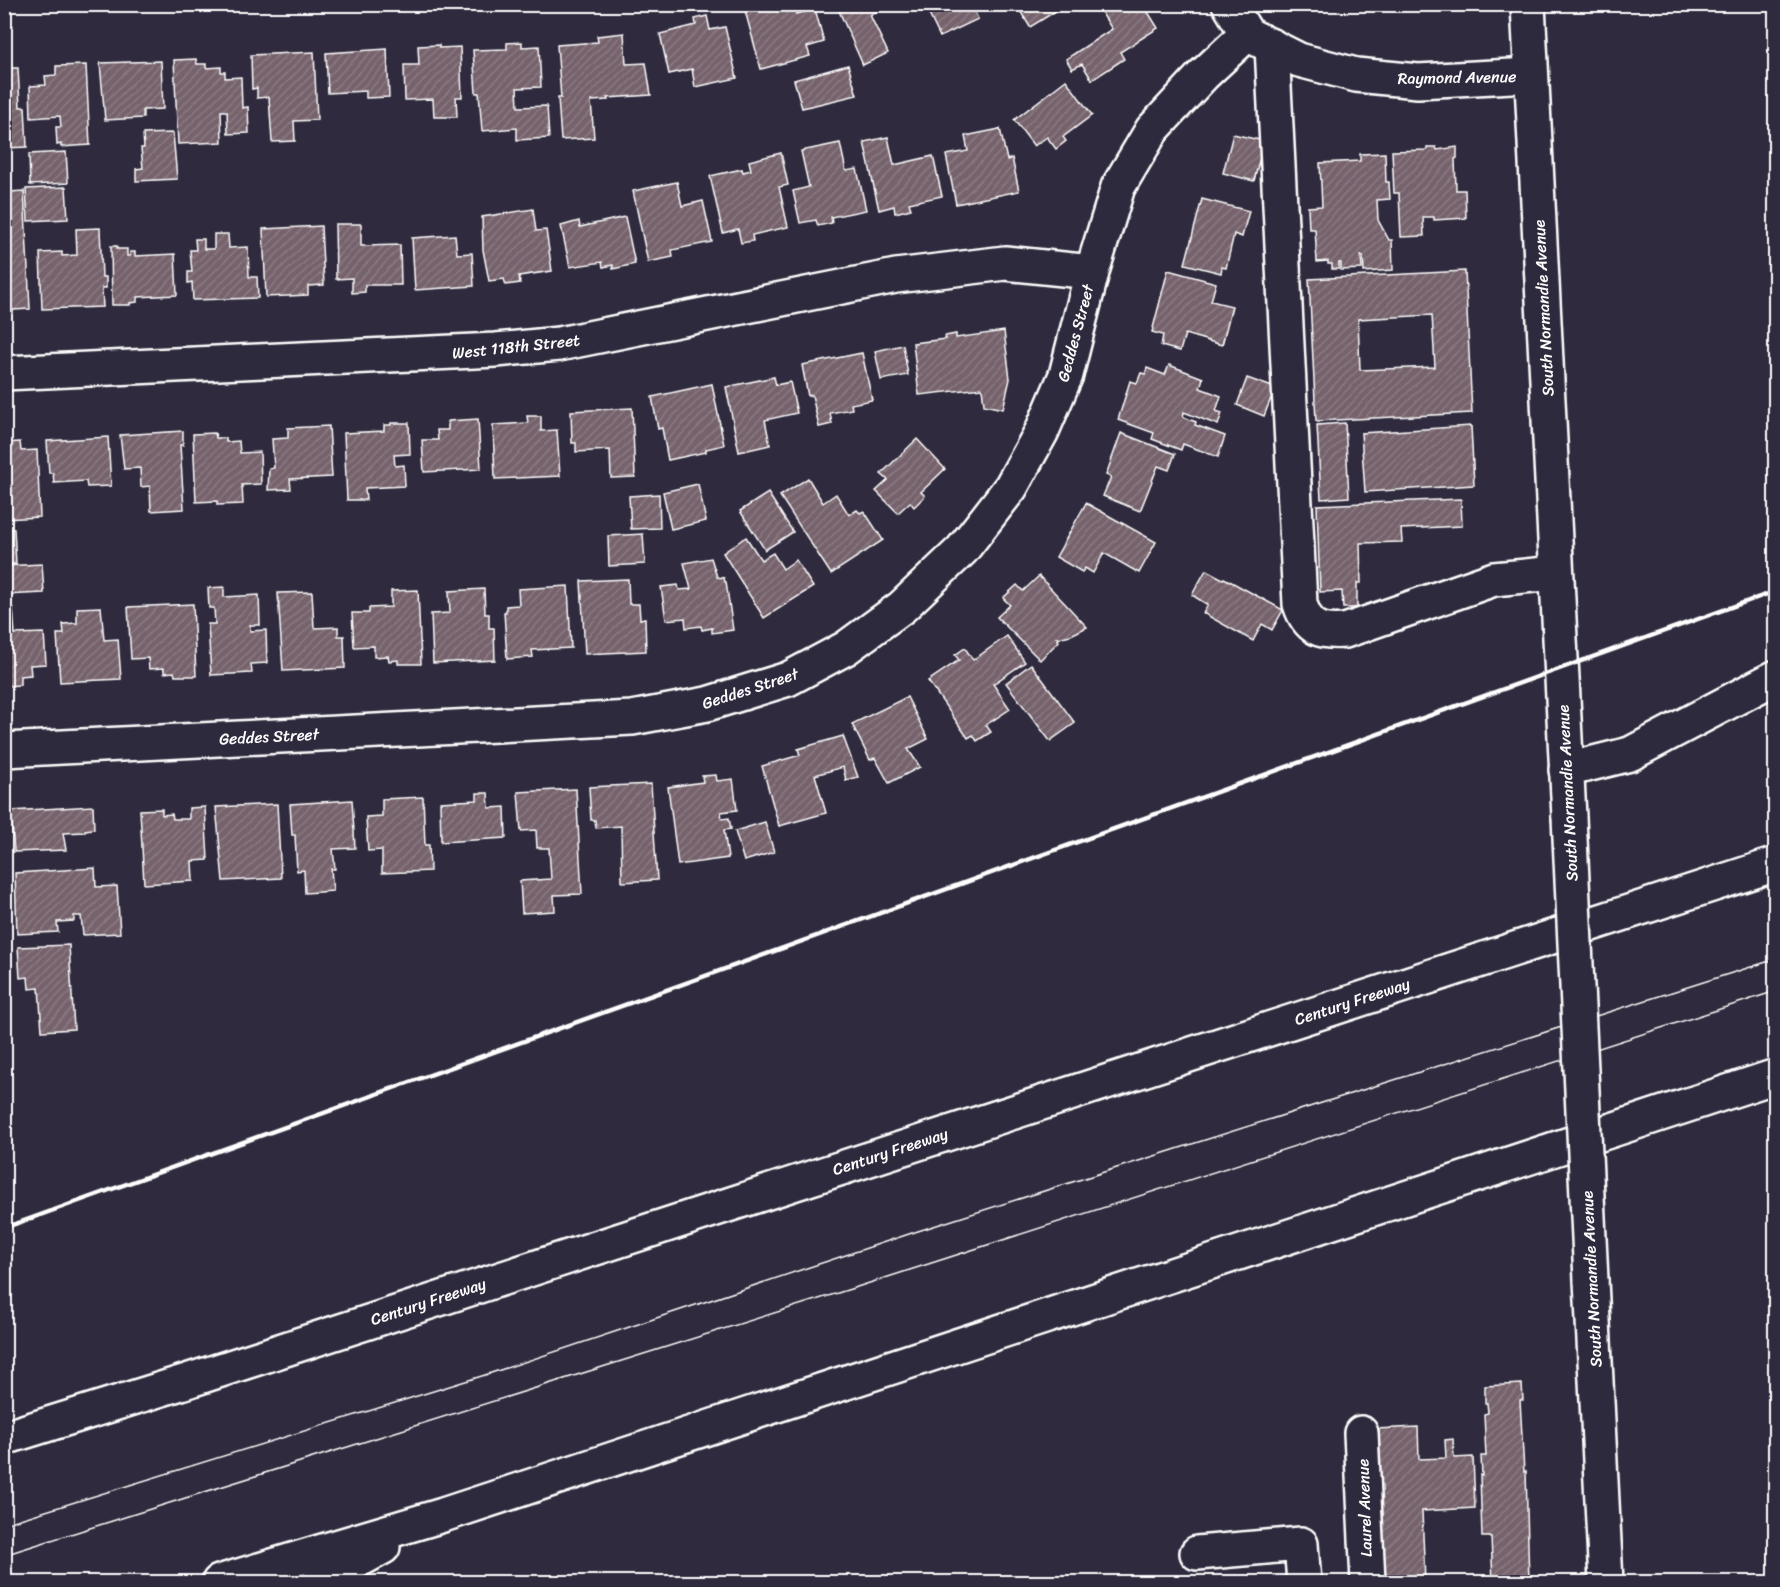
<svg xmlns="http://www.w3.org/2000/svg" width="1780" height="1587" font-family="Sriracha,sans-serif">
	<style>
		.building { fill: url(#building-hatch); stroke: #fff; stroke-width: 1.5; fill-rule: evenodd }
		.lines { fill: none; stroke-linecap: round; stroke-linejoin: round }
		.minor-casing { stroke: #fff; stroke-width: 38 }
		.major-casing { stroke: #fff; stroke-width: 38 }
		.highway-casing { stroke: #fff; stroke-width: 38 }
		.minor { stroke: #2f2a3d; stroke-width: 33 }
		.major { stroke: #2f2a3d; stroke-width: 33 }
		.highway { stroke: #2f2a3d; stroke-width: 33 }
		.tram { stroke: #fff; stroke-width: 1.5 }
		.rail { stroke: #fff; stroke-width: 4.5 }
		.major-bridge-casing { stroke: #fff; stroke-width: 38; stroke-linecap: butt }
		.major-bridge { stroke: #2f2a3d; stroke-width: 33 }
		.labels { text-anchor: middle; stroke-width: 5; stroke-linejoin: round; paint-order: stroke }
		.street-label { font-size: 16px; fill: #fff; stroke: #2f2a3d }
	</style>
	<defs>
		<pattern id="building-hatch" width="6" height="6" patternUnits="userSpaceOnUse" patternTransform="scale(1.5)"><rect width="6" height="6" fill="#76626c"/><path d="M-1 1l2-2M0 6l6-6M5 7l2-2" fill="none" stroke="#8b7a82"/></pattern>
	</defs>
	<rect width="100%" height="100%" fill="#2f2a3d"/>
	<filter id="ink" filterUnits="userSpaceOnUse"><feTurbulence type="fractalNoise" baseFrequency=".0167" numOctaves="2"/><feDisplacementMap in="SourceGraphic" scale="12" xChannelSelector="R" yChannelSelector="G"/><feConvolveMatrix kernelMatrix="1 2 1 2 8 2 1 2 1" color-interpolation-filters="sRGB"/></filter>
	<g filter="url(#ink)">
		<g class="building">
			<polygon points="755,4 778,4 779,8 793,4 796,14 815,9 824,42 807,47 810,56 761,69 744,7"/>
			<polygon points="836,4 890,4 870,15 888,53 863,65"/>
			<polygon points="924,4 971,4 978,19 940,37"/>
			<polygon points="1016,4 1052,4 1056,11 1030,27"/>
			<polygon points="1096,4 1143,4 1158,28 1120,52 1124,59 1092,80 1082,64 1072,69 1066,59 1112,29"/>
			<polygon points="707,16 710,30 725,27 737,78 695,87 692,69 669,74 660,34 696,25 695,19"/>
			<polygon points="624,33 626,64 646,63 651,95 607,98 608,100 591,101 594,138 561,140 558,98 561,98 557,45 598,42 597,36"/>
			<polygon points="522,42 522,47 539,46 541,87 517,88 518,107 547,106 549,138 517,140 517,128 482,131 479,93 476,93 473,50 507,49 507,43"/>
			<polygon points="439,45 439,48 460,47 462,97 456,97 457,117 434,117 433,99 405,100 404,65 419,65 418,46"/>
			<polygon points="387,49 389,97 366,98 366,91 328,93 326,53"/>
			<polygon points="314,52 317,120 294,121 295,141 272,142 269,97 257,98 257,88 252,89 251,55"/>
			<polygon points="196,59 197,64 206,64 206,68 221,67 221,72 225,72 225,78 241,77 242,108 248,107 249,133 228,134 227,111 221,111 222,142 178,144 174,60"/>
			<polygon points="161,61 163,109 143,110 143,118 105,120 100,63"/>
			<polygon points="86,65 90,145 61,147 61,144 57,145 56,127 61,127 60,116 31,118 30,86 46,85 45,76 56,75 56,66"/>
			<polygon points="848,65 857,95 802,108 794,80"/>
			<polygon points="4,68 18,68 20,107 25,107 27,147 4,148"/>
			<polygon points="1066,80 1092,115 1063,137 1066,141 1056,149 1047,137 1034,146 1014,120"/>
			<polygon points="1000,129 1007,160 1012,158 1019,191 956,204 946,155 968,151 965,136"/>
			<polygon points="173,133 177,179 136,181 136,169 143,168 141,148 144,148 143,134"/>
			<polygon points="1233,134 1264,141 1254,181 1223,173"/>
			<polygon points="888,137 894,165 933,156 942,196 909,203 911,209 895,213 894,206 879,210 864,142"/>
			<polygon points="840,143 846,171 857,169 866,210 831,217 832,223 818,226 816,220 800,223 793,191 809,187 801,151"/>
			<polygon points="1427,147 1436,147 1437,150 1457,147 1457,158 1455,159 1456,190 1465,190 1466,218 1434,220 1434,217 1423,217 1424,236 1401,237 1399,193 1394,193 1392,151 1427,150"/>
			<polygon points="66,152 68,183 30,185 29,154"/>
			<polygon points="781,153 788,185 779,187 788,227 752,235 753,241 741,243 738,229 723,233 710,176 742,169 743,172 751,170 749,161"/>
			<polygon points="1385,153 1386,182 1389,182 1390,199 1377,200 1378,220 1389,240 1392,240 1393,270 1364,272 1363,256 1361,256 1362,269 1341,270 1341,263 1339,263 1339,269 1332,269 1332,264 1328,264 1328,261 1317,262 1315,229 1309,229 1308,207 1322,206 1320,163 1360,161 1360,154"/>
			<polygon points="4,160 7,160 9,187 4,188"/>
			<polygon points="677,182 682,206 703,201 712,242 672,250 673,257 648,262 633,191"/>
			<polygon points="66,187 68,219 28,221 26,189"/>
			<polygon points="4,190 9,190 9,192 24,191 30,309 13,310 13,313 4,314"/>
			<polygon points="1202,199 1249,211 1242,237 1234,234 1226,268 1222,267 1221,273 1185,264"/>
			<polygon points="533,209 536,231 546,230 552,271 519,276 520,283 506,285 504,279 489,281 483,250 482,217"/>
			<polygon points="625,217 635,264 613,269 613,265 603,267 602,262 570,267 561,226 579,221 580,227"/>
			<polygon points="335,224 361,224 361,246 400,245 401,285 365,285 365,292 352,293 352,278 336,279"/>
			<polygon points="321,226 324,285 308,286 308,295 266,297 263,229"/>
			<polygon points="100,228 102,277 106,277 106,288 102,288 103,307 42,309 40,253 62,252 62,256 77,255 76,229"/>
			<polygon points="214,234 228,234 229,248 248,247 249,277 257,277 258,298 193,300 192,282 188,283 188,272 192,272 190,250 196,250 195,239 204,239 204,249 214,249"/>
			<polygon points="455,235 457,254 472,253 474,286 415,290 412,238"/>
			<polygon points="111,246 117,246 117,249 127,249 127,256 130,256 130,252 135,252 135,256 175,254 177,295 137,297 137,302 130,303 130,305 112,305"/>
			<polygon points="1168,270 1216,283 1211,301 1232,306 1222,345 1185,334 1180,351 1161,346 1163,335 1152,332"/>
			<path d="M1465,271L1472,413L1316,421L1309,279ZM1432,315L1435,367L1360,370L1358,319Z"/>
			<polygon points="1004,331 1010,379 1003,409 984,405 982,388 919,395 913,343 946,339 945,336 956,334 956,338"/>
			<polygon points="903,345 908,375 881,380 875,351"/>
			<polygon points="862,353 872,400 851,404 852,409 830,413 832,424 819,427 812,395 808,396 802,365"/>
			<polygon points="1169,365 1203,378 1200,388 1221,396 1216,411 1222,413 1218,425 1184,412 1183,417 1196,422 1195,425 1225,436 1218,457 1183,444 1181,450 1152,439 1154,433 1118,420 1130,381 1137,383 1141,373 1145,374 1147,368 1165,375"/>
			<polygon points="774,377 776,385 790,382 797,413 765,420 770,445 739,452 726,387"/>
			<polygon points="1247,378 1275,388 1264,416 1237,405"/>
			<polygon points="712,384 724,445 706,449 706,452 668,460 662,428 658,429 652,397"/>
			<polygon points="632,408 635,477 611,478 610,450 576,452 576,443 572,443 571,411"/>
			<polygon points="527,416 541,416 541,431 557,430 560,476 495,479 493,425 528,423"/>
			<polygon points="478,419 481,469 424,472 422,440 438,440 437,430 448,430 448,421"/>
			<polygon points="391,423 409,423 410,454 394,455 395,466 404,465 405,486 365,488 366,500 347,500 344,433 384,431 384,425 391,425"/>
			<polygon points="1345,423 1349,497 1321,499 1317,425"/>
			<polygon points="329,426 332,477 290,479 291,489 268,490 269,469 274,468 272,439 288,438 288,428"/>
			<polygon points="1471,426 1474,485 1365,492 1361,433"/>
			<polygon points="183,431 183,445 180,445 184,509 151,511 150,486 141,487 140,468 124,469 120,435"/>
			<polygon points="215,433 216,438 226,438 226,442 239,441 240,453 260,452 261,484 242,485 243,504 217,505 217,501 196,502 193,434"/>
			<polygon points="1121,433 1175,454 1169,470 1158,466 1140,511 1103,496 1111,477 1106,475"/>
			<polygon points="108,437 111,486 87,487 86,481 54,483 53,473 49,473 47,441"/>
			<polygon points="917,439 945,469 921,492 925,496 914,507 910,502 898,513 876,491 888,480 881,474"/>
			<polygon points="20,442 21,451 37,450 40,517 4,519 4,443"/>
			<polygon points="808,478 823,503 836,494 849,515 857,510 860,513 864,511 883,540 831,574 780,496"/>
			<polygon points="698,484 706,521 671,529 663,492"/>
			<polygon points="768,493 793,532 765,550 740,511"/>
			<polygon points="659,494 660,528 631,529 629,496"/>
			<polygon points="1461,499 1462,526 1401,529 1402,542 1360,543 1361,583 1357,583 1357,608 1343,608 1342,591 1320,592 1317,505"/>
			<polygon points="1086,503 1156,542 1139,573 1104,553 1093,573 1085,568 1082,572 1056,557"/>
			<polygon points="4,529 14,529 16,564 4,564"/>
			<polygon points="643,534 645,564 609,566 608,536"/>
			<polygon points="746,537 761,560 773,553 783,569 796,560 813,587 764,618 723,553"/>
			<polygon points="711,558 717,577 724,578 725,582 726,582 733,630 712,633 712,628 702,630 701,626 686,628 685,618 666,620 661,587 678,585 679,590 691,589 684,563"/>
			<polygon points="42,564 44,593 4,595 4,566"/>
			<polygon points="1206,570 1223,579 1224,578 1283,610 1272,630 1262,624 1253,641 1203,613 1208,605 1192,595"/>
			<polygon points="1039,576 1087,627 1071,635 1057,638 1059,641 1040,660 997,617 1010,605 1003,598 1017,585 1023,591"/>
			<polygon points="628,579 629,604 639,604 640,619 645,618 646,651 585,654 581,581"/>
			<polygon points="568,586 571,648 532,650 533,657 507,659 504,612 506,612 506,606 519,605 518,589"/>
			<polygon points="224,587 224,597 259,595 260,625 250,625 250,631 266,630 267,663 251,664 252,673 211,675 208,624 215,624 214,608 209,608 208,588"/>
			<polygon points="484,589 485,614 489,614 489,628 494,628 495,660 433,663 431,614 450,613 449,591"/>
			<polygon points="418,590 421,664 398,664 398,660 389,661 388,656 374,657 374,646 354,647 352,613 369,613 369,608 391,607 391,591"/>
			<polygon points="312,592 314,628 338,627 338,636 344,636 345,668 283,671 278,593"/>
			<polygon points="193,604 196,676 175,676 174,672 164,673 164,668 149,669 148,658 131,659 128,607"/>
			<polygon points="101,607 104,640 118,639 121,679 60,682 57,634 64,634 63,624 77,623 77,608"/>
			<polygon points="13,608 15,634 44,633 46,664 30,665 31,675 20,676 20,685 4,686 4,609"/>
			<polygon points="1007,636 1025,662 993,684 1010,709 986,725 991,732 977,741 973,735 968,738 928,681 959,660 955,655 965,648 973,660"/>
			<polygon points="1031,664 1075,723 1050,741 1006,683"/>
			<polygon points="907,697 928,739 908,749 920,767 889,783 875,758 870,760 852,724"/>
			<polygon points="843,736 858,777 846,780 843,767 815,775 826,813 779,826 762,766 800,755 798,749"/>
			<polygon points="716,775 717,781 733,779 737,810 721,812 722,819 729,818 731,829 724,830 728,858 678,865 668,787 703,782 702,776"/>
			<polygon points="651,784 657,880 622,882 621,826 596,828 595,820 591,820 589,787"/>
			<polygon points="576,789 582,894 554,895 555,911 522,913 520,881 551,879 549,848 537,848 536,830 521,831 518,792"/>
			<polygon points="477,793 488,793 489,808 505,807 506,838 441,842 440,802 477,800"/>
			<polygon points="423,797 425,845 429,845 430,871 382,873 382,850 368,851 366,817 382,816 382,799"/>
			<polygon points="352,800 355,848 333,849 335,869 331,869 333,891 305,893 304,870 297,871 295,835 292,835 290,804"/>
			<polygon points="277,804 281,878 223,881 216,807"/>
			<polygon points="93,806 94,829 85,830 85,832 63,833 66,850 14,852 11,811"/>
			<polygon points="205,807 208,860 192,861 193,881 144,884 140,810 162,809 162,815 172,814 173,819 189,819 189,808"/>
			<polygon points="765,822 774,852 744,861 735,831"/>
			<polygon points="95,868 96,887 117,886 120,933 83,935 81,916 74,916 74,921 57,922 58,932 17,934 15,873"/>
			<polygon points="69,945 74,1029 42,1031 39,988 29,989 28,977 20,978 18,947"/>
			<polygon points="1522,1384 1523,1400 1520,1400 1524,1472 1526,1471 1529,1582 1493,1582 1491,1537 1482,1537 1480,1475 1482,1476 1481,1456 1486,1456 1484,1414 1488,1413 1487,1403 1485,1403 1485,1386"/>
			<polygon points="1418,1427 1419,1459 1446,1458 1445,1440 1453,1439 1454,1458 1473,1457 1475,1508 1422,1511 1425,1582 1382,1582 1375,1429"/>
		</g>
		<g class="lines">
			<g class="minor-casing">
				<g id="minor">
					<polyline points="1229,4 1247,34 1299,60 1356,75 1418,81 1531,75"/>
					<path d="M1272,46L1300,604C1308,629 1321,633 1345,631L1494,579L1556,573"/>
					<polyline points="4,373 496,350 559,344 896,276 1005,263 1092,272"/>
					<polyline points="4,750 632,718 707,704 788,679 846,648 902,607 962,550 1011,487 1042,431 1066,375 1092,272 1118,187 1152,130 1203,75 1247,34"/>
					<polyline points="1566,770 1630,754 1776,677"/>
					<polyline points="1361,1433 1368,1582"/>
					<polyline points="1197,1553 1301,1544 1304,1582"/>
				</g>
			</g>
			<g class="major-casing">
				<g id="major">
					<polyline points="1528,4 1569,817"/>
					<polyline points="1591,1280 1606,1582"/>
				</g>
			</g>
			<g class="highway-casing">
				<g id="highway">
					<polyline points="4,1438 187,1381 1776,864"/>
					<polyline points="219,1582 443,1515 1776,1076"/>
					<polyline points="319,1582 383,1547"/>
				</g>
			</g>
			<use href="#minor" class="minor"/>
			<use href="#major" class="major"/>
			<use href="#highway" class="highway"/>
			<g class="tram">
				<polyline points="4,1524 485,1375 918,1231 1776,959"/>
				<polyline points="4,1555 857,1287 1776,991"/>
			</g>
			<polyline class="rail" points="4,1228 1776,591"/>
			<g class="major-bridge-casing">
				<polyline id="major-bridge" points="1569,817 1591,1280"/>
			</g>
			<use href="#major-bridge" class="major-bridge"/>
		</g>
	</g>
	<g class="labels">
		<g class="street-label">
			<text transform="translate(1457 77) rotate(-1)" y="6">Raymond Avenue</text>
			<text transform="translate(1543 308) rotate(-93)" y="6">South Normandie Avenue</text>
			<text transform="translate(1075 333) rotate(-75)" y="6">Geddes Street</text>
			<text transform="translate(516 346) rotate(-6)" y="6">West 118th Street</text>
			<text transform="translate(750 688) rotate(-18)" y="6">Geddes Street</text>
			<text transform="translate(269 736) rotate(-3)" y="6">Geddes Street</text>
			<text transform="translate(1567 793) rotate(-93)" y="6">South Normandie Avenue</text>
			<text transform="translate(1352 1001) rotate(-18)" y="6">Century Freeway</text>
			<text transform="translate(890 1151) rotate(-18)" y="6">Century Freeway</text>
			<text transform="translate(1591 1279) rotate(-93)" y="6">South Normandie Avenue</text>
			<text transform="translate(428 1301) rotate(-18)" y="6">Century Freeway</text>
			<text transform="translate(1364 1508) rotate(-92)" y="6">Laurel Avenue</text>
		</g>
	</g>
	<rect width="1780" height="1587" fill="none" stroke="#2f2a3d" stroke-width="24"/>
	<rect x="12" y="12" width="1756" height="1563" fill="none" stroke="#fff" stroke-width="2" filter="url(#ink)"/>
</svg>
